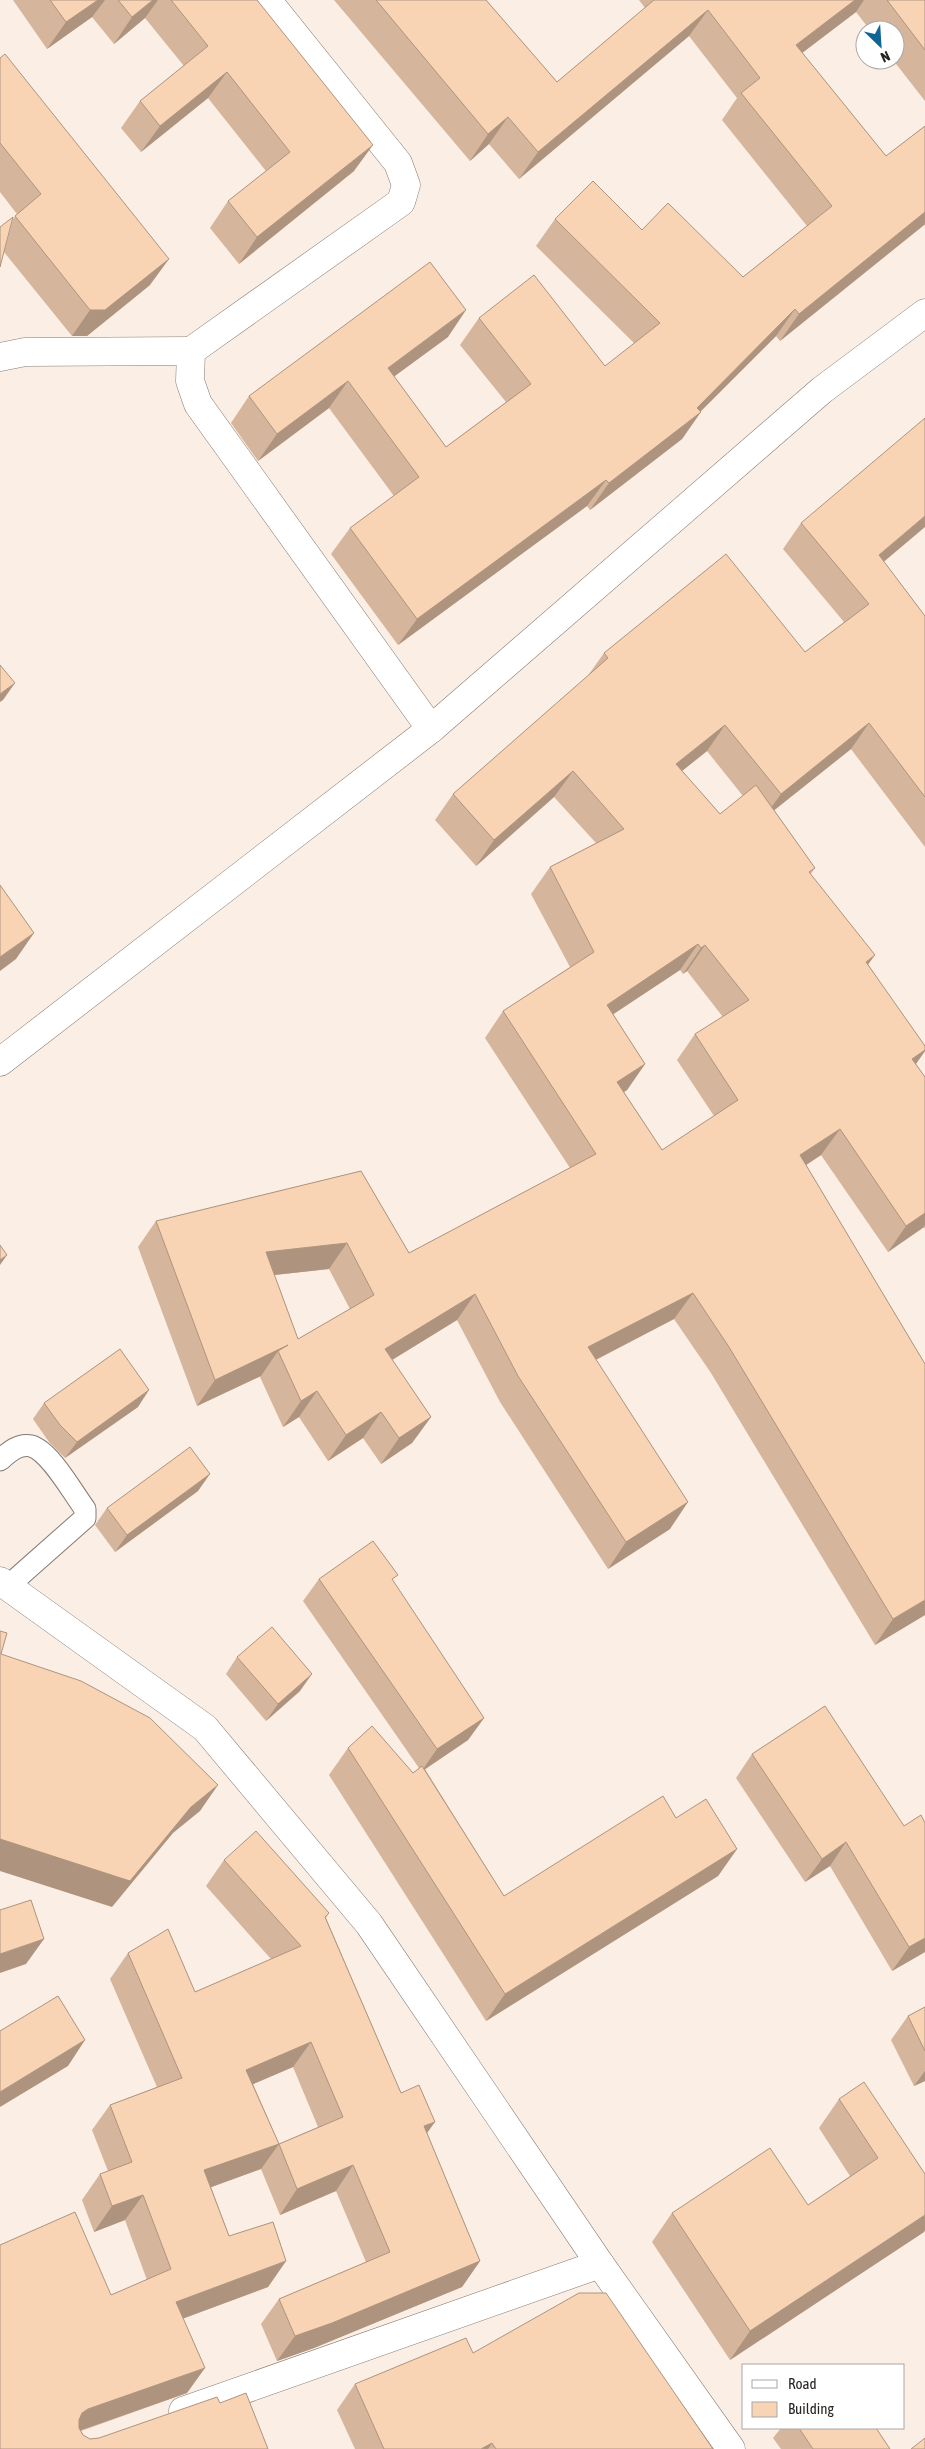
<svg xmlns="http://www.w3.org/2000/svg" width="925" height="2449" font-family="'Asap Condensed',sans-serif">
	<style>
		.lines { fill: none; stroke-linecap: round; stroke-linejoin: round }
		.lane-casing { stroke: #857b73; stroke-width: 23 }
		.street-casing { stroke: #857b73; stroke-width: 29 }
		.secondary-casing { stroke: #857b73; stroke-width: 29 }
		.lane { stroke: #fff; stroke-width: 21 }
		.street { stroke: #fff; stroke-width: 28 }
		.secondary { stroke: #fff; stroke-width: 28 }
		.wall { fill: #d5b59b; fill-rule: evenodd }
		.shaded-wall { fill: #ae947e }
		.building { fill: #f8d3b4; stroke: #ae947e; fill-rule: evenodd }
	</style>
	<rect width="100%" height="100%" fill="#faeee5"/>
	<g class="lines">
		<g class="lane-casing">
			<path id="lane" d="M0,1460C9,1452 19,1443 31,1446C50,1451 73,1493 85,1509V1518L7,1587"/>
		</g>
		<g class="street-casing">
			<g id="street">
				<polyline points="267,0 398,163 406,185 401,202 191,351 190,381 198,404 431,729"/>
				<polyline points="0,357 25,352 191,351"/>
				<polyline points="183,2411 600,2264"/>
			</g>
		</g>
		<g class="secondary-casing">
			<g id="secondary">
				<polyline points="0,1062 431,729 822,390 925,313"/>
				<polyline points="0,1581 205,1728 369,1924 600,2264 731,2449"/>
			</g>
		</g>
		<use href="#lane" class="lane"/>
		<use href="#street" class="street"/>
		<use href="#secondary" class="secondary"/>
	</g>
	<g class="wall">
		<polygon points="13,0 257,0 354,171 239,264 210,228 228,201 266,171 208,98 141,152 121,128 140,101 184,66 145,18 114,44 92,17 47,49"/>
		<polygon points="334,0 486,0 557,82 645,8 639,0 925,0 925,101 893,60 895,60 895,30 870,30 856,12 802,53 886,156 925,126 925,226 924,225 780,341 776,336 700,412 682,439 590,510 587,506 398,645 331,554 350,528 394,496 329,408 258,461 231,423 249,396 448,337 394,376 446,447 506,402 460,345 479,318 605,366 635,344 536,246 555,219 642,230 743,277 807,226 722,120 737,98 689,36 519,179 489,144 470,161"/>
		<polygon points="0,58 150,285 87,336 72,336 4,252 13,219 17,214 0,192"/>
		<path d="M801,523L884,562L925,616V847L851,749L774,810L815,868L810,875L868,964L925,1051L916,1064L925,1077V1229L924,1227L888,1252L821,1155L806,1165L925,1364V1615L875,1645L711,1373L674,1319L596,1360L670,1529L608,1569L500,1402L457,1320L392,1360L431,1417L412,1443L381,1464L363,1438L328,1461L299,1417L283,1427L260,1377L261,1376L197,1406L138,1247L156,1221L361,1171L409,1253L570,1168L485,1038L503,1011L570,967L531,894L550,867L596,843L554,797L476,866L435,820L453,794L587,677L604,653L805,652L844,622L783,549ZM707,751L743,796L720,814L682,771ZM680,970L683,974L687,971L723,1017L695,1034L677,1060L714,1116L662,1150L624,1092L627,1090L645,1064L613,1014ZM329,1269L350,1309L298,1339L274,1275Z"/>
		<polygon points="44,1403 138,1407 65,1458 49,1442 33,1419"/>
		<polygon points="198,1491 115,1552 95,1525 107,1508"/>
		<polygon points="319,1579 484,1718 468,1740 425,1769 504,1896 676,1818 737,1849 718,1876 486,2021 329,1775 348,1748 413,1773 419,1768 303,1601"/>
		<polygon points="237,1657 300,1691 266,1721 226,1674"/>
		<polygon points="825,1706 925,1952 892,1971 830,1866 805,1882 736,1778 752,1754"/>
		<path d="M224,1860L329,1913L326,1918L401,2093L427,2133L480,2261L462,2287L314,2348L277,2361L261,2324L279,2299L366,2262L336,2191L280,2215L261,2169L211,2187L229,2236L286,2261L268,2287L183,2318L187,2393L81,2431L83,2435L90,2439L99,2438L220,2403L268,2449H0L111,2295L147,2280L125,2220L94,2232L82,2200L100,2174L108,2171L92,2130L110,2105L157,2087L110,1979L128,1953L195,1992L271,1959L206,1886ZM293,2067L318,2127L279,2144L253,2084Z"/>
		<polygon points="925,2007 925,2081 914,2086 891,2040 908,2016"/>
		<polygon points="839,2099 925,2174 925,2230 924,2232 730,2360 652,2242 672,2213 808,2205 850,2176 819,2128"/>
		<polygon points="473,2353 713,2449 355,2449 337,2410 355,2384"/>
		<polygon points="781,2428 876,2428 890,2449 781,2449 773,2438"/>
	</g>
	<g class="shaded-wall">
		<polygon points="98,0 105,0 92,17 47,49 66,22"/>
		<polygon points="153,0 158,0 145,18 114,44 132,17"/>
		<polygon points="855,0 864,0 856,12 777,72 796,45"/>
		<polygon points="708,10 689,36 519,179 538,152"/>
		<polygon points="227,72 208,98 141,152 160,126"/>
		<polygon points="508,117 489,144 470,161 488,134"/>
		<polygon points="373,145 354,171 239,264 257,237"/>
		<polygon points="925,212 925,223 924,225 780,341 799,314"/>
		<polygon points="169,259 150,285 87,336 72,336 90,310"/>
		<polygon points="795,309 776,336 698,414 701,412 682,439 590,510 609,483 697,408"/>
		<polygon points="466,310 448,337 369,395 388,368"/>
		<polygon points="348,381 329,408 258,461 277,434"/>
		<polygon points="606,480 587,506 398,645 417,619"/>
		<polygon points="925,516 925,527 861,581 879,555"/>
		<polygon points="15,683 3,700 0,702 0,694"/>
		<polygon points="869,723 851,749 762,820 781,794"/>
		<polygon points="725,725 707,751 658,790 676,764"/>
		<polygon points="573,771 554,797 476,866 494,840"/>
		<polygon points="34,933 16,959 0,971 0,957"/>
		<polygon points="698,944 680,970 588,1031 607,1005"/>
		<polygon points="705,945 687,971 683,974 701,948"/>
		<polygon points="875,955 856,981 866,962"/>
		<polygon points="925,1050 925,1051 908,1075 912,1059"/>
		<polygon points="645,1064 627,1090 599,1108 617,1082"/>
		<polygon points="840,1129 821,1155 782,1181 800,1155"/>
		<polygon points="925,1213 925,1225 924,1227 888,1252 906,1226"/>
		<polygon points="347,1243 329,1269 247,1278 266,1252"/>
		<polygon points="7,1255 0,1265 0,1260"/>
		<polygon points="693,1293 674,1319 570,1373 588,1347"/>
		<polygon points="475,1294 457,1320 366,1376 385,1349"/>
		<polygon points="288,1345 278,1351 261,1376 197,1406 215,1380"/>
		<polygon points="149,1390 138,1407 65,1458 77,1442"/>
		<polygon points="317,1391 299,1417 283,1427 301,1401"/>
		<polygon points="381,1412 363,1438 328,1461 346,1435"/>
		<polygon points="431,1417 412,1443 381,1464 399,1438"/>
		<polygon points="210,1474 198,1491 115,1552 127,1535"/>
		<polygon points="688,1502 670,1529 608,1569 626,1542"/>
		<polygon points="925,1600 925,1615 875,1645 893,1619"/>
		<polygon points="312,1674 300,1691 266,1721 278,1704"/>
		<polygon points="484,1718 468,1740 421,1772 437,1749"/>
		<polygon points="218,1785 200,1811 173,1833 112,1907 0,1871 0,1839 191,1807"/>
		<polygon points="846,1842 830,1866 805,1882 822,1859"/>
		<polygon points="737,1849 718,1876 486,2021 505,1994"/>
		<polygon points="925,1938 925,1952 892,1971 909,1947"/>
		<polygon points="44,1939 26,1964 0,1973 0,1954"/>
		<polygon points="85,2040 68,2066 0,2107 0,2092"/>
		<polygon points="311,2042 293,2067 228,2095 246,2070"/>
		<polygon points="925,2071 925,2081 914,2086"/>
		<polygon points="435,2122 417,2147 424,2126"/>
		<polygon points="279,2144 261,2169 187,2196 204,2170"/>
		<polygon points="353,2165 336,2191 280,2215 297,2189"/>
		<polygon points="143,2195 125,2220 94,2232 112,2206"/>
		<polygon points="925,2215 925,2230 924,2232 730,2360 750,2331"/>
		<polygon points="286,2261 268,2287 158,2328 176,2302"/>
		<polygon points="480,2261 462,2287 314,2348 277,2361 295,2336"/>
		<polygon points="205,2368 187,2393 70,2434 82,2413 88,2409"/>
		<polygon points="492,2443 488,2449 481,2449"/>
	</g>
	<g class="building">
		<polygon points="50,0 98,0 66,22"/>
		<polygon points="118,0 153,0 132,17"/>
		<polygon points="171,0 257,0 373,145 257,237 228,201 290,152 227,72 160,126 140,101 208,46"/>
		<polygon points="376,0 486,0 557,82 654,0 855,0 796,45 886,156 925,126 925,212 799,314 795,309 697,408 701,412 609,483 606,480 417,619 350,528 419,477 348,381 277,434 249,396 430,262 466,310 388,368 446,447 531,384 479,318 534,275 605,366 660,323 555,219 593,181 642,230 668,203 743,277 832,206 741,93 760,78 708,10 538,152 508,117 488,134"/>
		<polygon points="887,0 925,0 925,50"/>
		<polygon points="5,54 169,259 105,310 90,310 15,216 41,194 0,143 0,58"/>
		<polygon points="13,217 0,267 0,227"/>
		<path d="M925,418V516L879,555L925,616V797L869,723L781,794L725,725L676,764L720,814L756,785L815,868L809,872L875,955L866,962L925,1046V1050L912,1059L925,1077V1213L906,1226L840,1129L800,1155L925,1364V1600L893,1619L729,1347L693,1293L588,1347L688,1502L626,1542L518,1376L475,1294L385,1349L431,1417L399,1438L381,1412L346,1435L317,1391L301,1401L278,1351L288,1345L215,1380L156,1221L361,1171L409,1253L596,1154L503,1011L594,952L550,867L624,829L573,771L494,840L453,794L608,658L604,653L726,554L805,652L869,604L801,523ZM698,944L701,948L705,945L749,1000L695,1034L738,1100L662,1150L617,1082L645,1064L607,1005ZM347,1243L374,1295L298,1339L266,1252Z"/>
		<polygon points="0,665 15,683 0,694"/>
		<polygon points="0,885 34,933 0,957"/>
		<polygon points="0,1245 7,1255 0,1260"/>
		<polygon points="120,1349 149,1390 77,1442 60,1425 44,1403"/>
		<polygon points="190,1447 210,1474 127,1535 107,1508"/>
		<polygon points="373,1541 398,1575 392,1579 484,1718 437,1749 319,1579"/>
		<polygon points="272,1627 312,1674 278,1704 237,1657"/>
		<polygon points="0,1631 7,1633 1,1654 81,1681 150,1718 218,1785 191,1807 130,1881 0,1839"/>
		<polygon points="825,1706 904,1826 921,1815 925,1823 925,1938 909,1947 846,1842 822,1859 752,1754"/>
		<polygon points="372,1726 413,1773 422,1766 504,1896 663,1796 676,1818 706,1799 737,1849 505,1994 348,1748"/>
		<path d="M256,1831L329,1913L325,1917L401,2093L419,2085L435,2122L424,2126L480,2261L332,2323L295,2336L279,2299L390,2252L353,2165L297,2189L279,2144L204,2170L229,2236L273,2222L286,2261L176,2302L205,2368L88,2409L82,2413L79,2420V2428L83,2435L90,2439L99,2438L217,2397L220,2403L246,2393L268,2449H0V2245L75,2212L111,2295L171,2269L143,2195L112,2206L100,2174L132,2162L110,2105L182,2078L128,1953L168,1929L195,1992L301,1946L224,1860ZM311,2042L343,2117L279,2144L246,2070Z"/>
		<polygon points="31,1900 44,1939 0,1954 0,1910"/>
		<polygon points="58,1996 85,2040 0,2092 0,2031"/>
		<polygon points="925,2007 925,2051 908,2016"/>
		<polygon points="864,2082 925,2174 925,2215 750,2331 672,2213 770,2148 808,2205 878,2158 839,2099"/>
		<polygon points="579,2293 606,2293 713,2449 496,2449 492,2443 481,2449 384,2449 355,2384 466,2338 473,2353"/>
		<polygon points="799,2428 876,2428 890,2449 813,2449"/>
		<polygon points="925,2438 925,2449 911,2449"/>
	</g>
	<rect x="742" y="2364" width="162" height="65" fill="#ffffff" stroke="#a9a7a6"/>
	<rect x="752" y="2380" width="25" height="8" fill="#ffffff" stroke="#a9a7a6"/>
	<text x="788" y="2389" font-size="15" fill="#282421">Road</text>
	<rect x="752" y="2402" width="25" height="15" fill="#f8d3b4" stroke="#a9a7a6"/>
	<text x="788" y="2414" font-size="15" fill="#282421">Building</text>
	<g transform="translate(880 45) rotate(155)"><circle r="24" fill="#ffffff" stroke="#a9a7a6"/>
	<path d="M0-4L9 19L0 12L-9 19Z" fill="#106596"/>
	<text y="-8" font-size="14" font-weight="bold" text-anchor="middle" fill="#282421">N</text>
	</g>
</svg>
